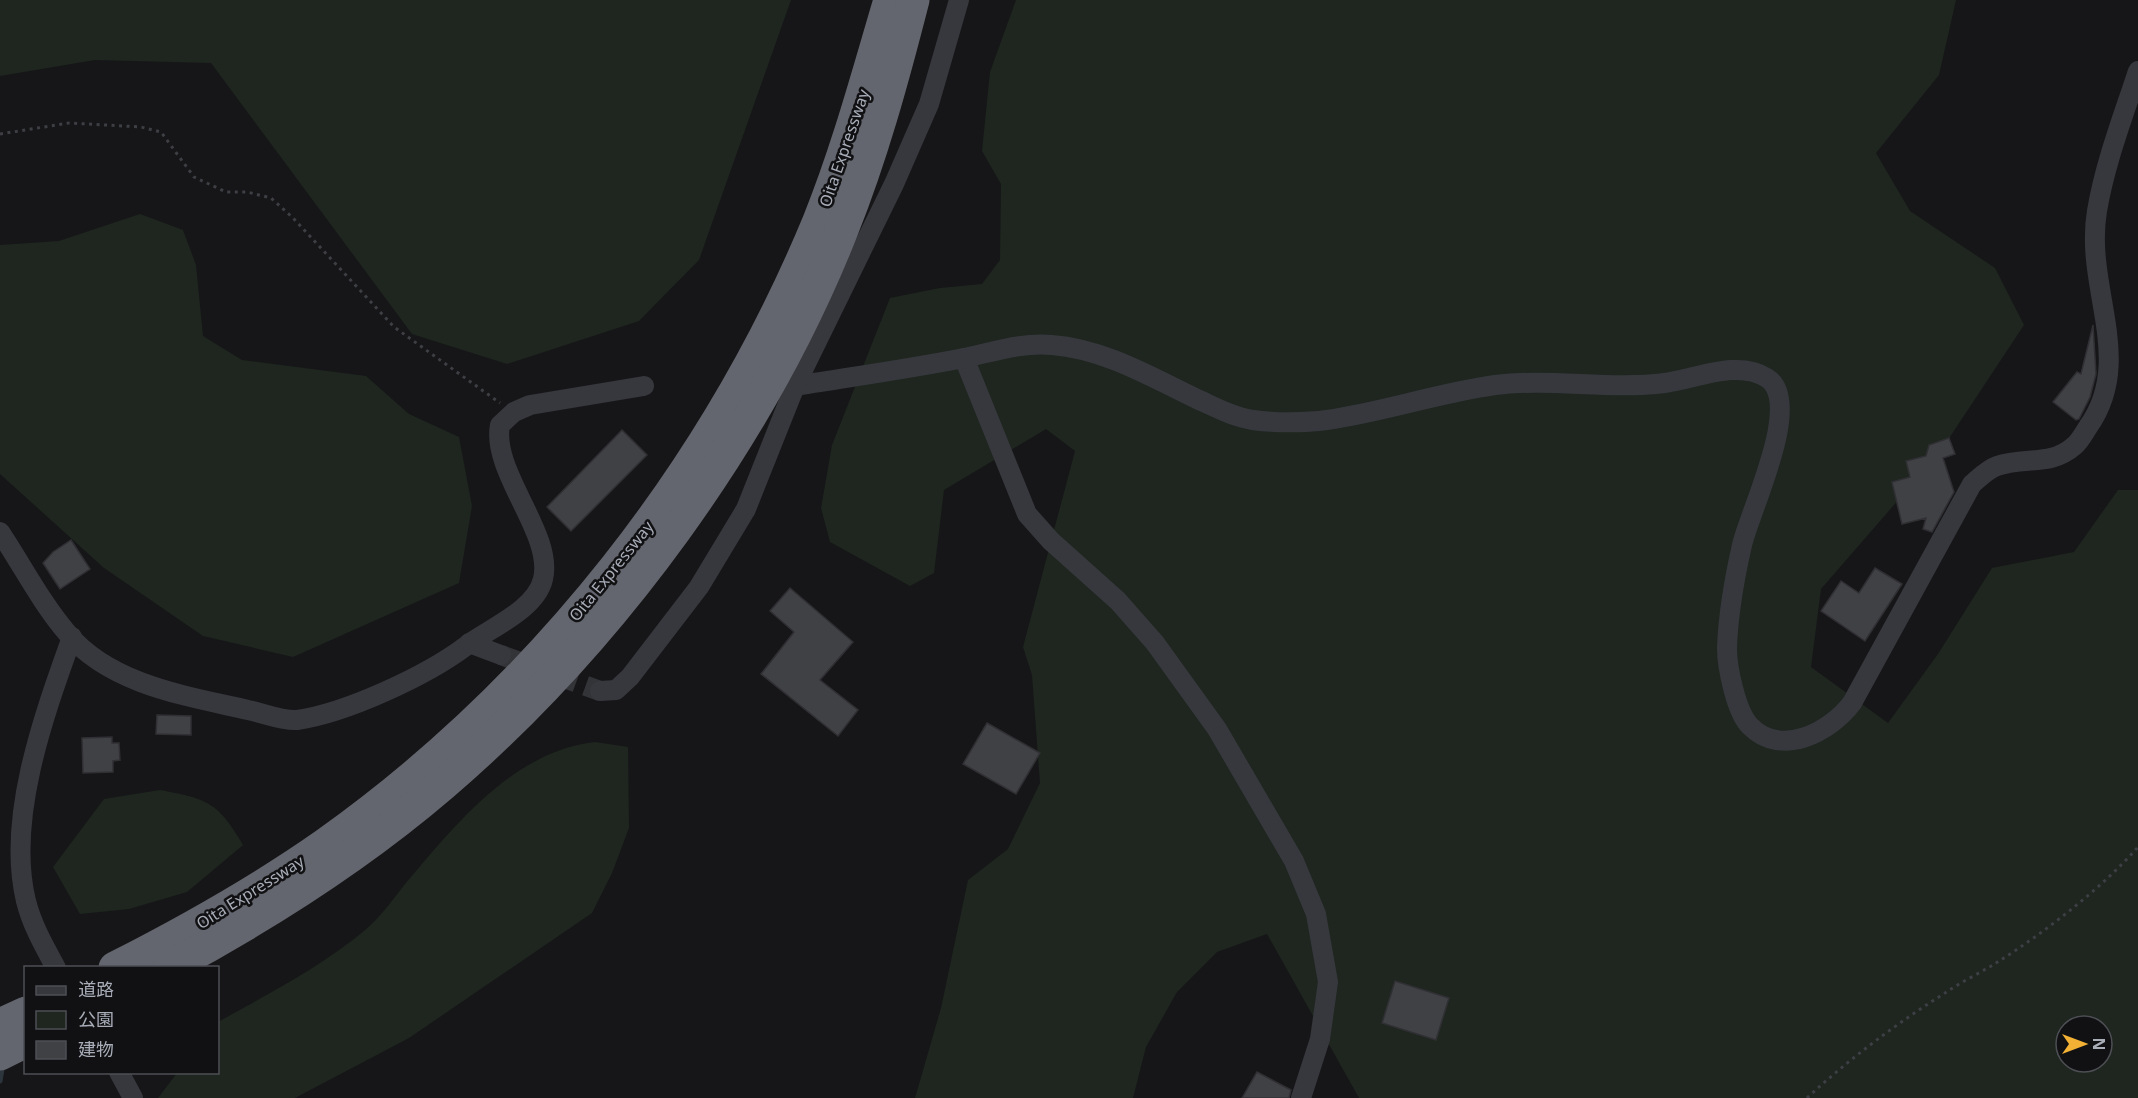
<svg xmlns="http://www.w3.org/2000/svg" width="2138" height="1098" font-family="'Noto Sans','Noto Sans JP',sans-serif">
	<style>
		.green { fill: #1e261f; fill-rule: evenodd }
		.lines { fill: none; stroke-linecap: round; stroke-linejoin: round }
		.stream { stroke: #2c353c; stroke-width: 5 }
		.building { fill: #404145; stroke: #303034; stroke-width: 1.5 }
		.street-tunnel { stroke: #333438; stroke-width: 20; stroke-dasharray: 20 10; stroke-linecap: butt }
		.path { stroke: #3d3f44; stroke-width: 3; stroke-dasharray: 3 4.5; stroke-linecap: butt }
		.street { stroke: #37383d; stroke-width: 20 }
		.highway { stroke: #63666e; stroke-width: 33 }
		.labels { text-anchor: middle; stroke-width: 5; stroke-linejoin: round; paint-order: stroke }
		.street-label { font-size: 16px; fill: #a8adb8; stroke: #111113 }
	</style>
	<rect width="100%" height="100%" fill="#161618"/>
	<g class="green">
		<polygon points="0,0 791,0 699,260 639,321 507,364 412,334 211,63 95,60 0,76"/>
		<path d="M1016,0H1956L1939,75L1876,153L1910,211L1995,268L2024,325L1940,452L1821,589L1811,667L1888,723L1938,654L1992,568L2074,552L2118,490H2138V1098H1359L1267,934L1217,952L1177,992L1146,1047L1133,1098H915L941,1008L968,880L1008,849L1040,783L1032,675L1023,647L1075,451L1046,429L944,490L934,573L910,586L830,542L821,508L832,445L890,298L940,288L982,284L1000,260L1001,184L982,151L990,72ZM2066,1026H2102V1062H2066Z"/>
		<polygon points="140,214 183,230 196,265 203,336 242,360 366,376 409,414 459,437 472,506 459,583 293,657 203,636 104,568 0,474 0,245 59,241"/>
		<path d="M595,742L628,747L629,828L612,873L592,913L409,1038L295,1098H158L177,1073L218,1072V1022C268,994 319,968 364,931C380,918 393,899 406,883C455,825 514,751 595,742Z"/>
		<path d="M160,790C209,799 218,803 243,845L187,892L129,909L80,914L53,867L104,799Z"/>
	</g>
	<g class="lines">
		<polyline class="stream" points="0,1081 3,1063"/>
	</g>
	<g class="building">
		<polygon points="2093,325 2096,374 2090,397 2079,419 2076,420 2053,402 2077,372 2081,374"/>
		<polygon points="622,430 647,455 571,531 547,507"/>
		<polygon points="1949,438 1955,454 1943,458 1954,492 1932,532 1923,529 1926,518 1902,524 1892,482 1910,477 1906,461 1926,456 1929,445"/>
		<polygon points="71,540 90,569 60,589 43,563 53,552"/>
		<polygon points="1875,568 1902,584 1865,641 1821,611 1841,581 1859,593"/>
		<polygon points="790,588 853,642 820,680 858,710 838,736 761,674 794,632 770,611"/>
		<polygon points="157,715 191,716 191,735 156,734"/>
		<polygon points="987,723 1040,753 1016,794 963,764"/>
		<polygon points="112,737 112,743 119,743 120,760 113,761 113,772 83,773 82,738"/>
		<polygon points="1395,981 1449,998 1436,1040 1382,1023"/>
		<polygon points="1257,1072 1291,1090 1289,1098 1242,1098"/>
	</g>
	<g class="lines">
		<polyline class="street-tunnel" points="501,655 600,691"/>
		<g class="path">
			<polyline points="0,134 69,123 141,127 161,132 194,177 226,192 247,192 271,198 293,218 394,327 500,403"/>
			<path d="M1807,1098C1849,1059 1896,1024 1945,993C1961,982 1980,973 1996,963C2044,933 2101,889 2138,847"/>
		</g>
		<g class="street">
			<polyline points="964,358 1027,514 1051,541 1118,601 1155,643 1217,729 1294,861 1316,914 1328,982 1320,1039 1301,1098"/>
			<path d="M795,386C851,377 908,369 964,358C993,352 1022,342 1052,345C1104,349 1151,377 1197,399C1215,407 1233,417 1253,420C1275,423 1305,423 1327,420C1383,412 1438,393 1495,385C1551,378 1609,390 1665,383C1696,379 1738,359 1767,378C1804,402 1750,510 1742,545C1735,576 1728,617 1727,648C1727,667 1736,712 1750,726C1781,758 1830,732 1852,703L1972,484C1979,478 1988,469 1997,466C2025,456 2050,467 2074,446C2080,441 2084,433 2088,427C2136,359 2084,288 2097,211C2105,163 2123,117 2138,71"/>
			<path d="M0,532C22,565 42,604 68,634C111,685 187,696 248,710C263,713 282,721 297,720C346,713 426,676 466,646C488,629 536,610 543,579C554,534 491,472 500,425L514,412L530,405L644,386"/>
			<polyline points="469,643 501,655"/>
			<polyline points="600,691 616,690 630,677 699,587 746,509 795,386 894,184 929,104 959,0"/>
			<path d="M56,968C44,946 32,925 26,901C6,819 44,715 72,637"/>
			<polyline points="119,1072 133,1098"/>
		</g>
		<g class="highway">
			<path d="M115,968C188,931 259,891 326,844C544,689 717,468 819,221C848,149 868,74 890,0"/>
			<path d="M168,968C265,916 358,857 442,785C611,640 760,437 842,230C872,155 893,78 913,0"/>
			<polyline points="0,1025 26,1013"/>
			<polyline points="0,1054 26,1041"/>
		</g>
	</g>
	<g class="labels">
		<g class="street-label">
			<text transform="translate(844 148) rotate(-71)" y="6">Oita Expressway</text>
			<text transform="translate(611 571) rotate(-51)" y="6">Oita Expressway</text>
			<text transform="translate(250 892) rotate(-32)" y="6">Oita Expressway</text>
		</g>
	</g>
	<rect x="24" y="966" width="195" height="108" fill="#111113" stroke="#4d4f55" stroke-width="1.5"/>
	<rect x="36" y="986" width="30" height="9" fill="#37383d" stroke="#4d4f55" stroke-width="1.5"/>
	<text x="78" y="996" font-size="18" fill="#a8adb8">道路</text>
	<rect x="36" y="1011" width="30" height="18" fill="#1e261f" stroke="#4d4f55" stroke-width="1.5"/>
	<text x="78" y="1026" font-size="18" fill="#a8adb8">公園</text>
	<rect x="36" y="1041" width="30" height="18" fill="#404145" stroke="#4d4f55" stroke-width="1.5"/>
	<text x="78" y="1056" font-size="18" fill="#a8adb8">建物</text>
	<g transform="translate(2084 1044) rotate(90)"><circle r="28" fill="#111113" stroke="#4d4f55" stroke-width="1.5"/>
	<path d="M0-4.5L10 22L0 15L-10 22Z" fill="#f2b134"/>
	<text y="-9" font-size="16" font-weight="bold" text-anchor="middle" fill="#a8adb8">N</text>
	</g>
</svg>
